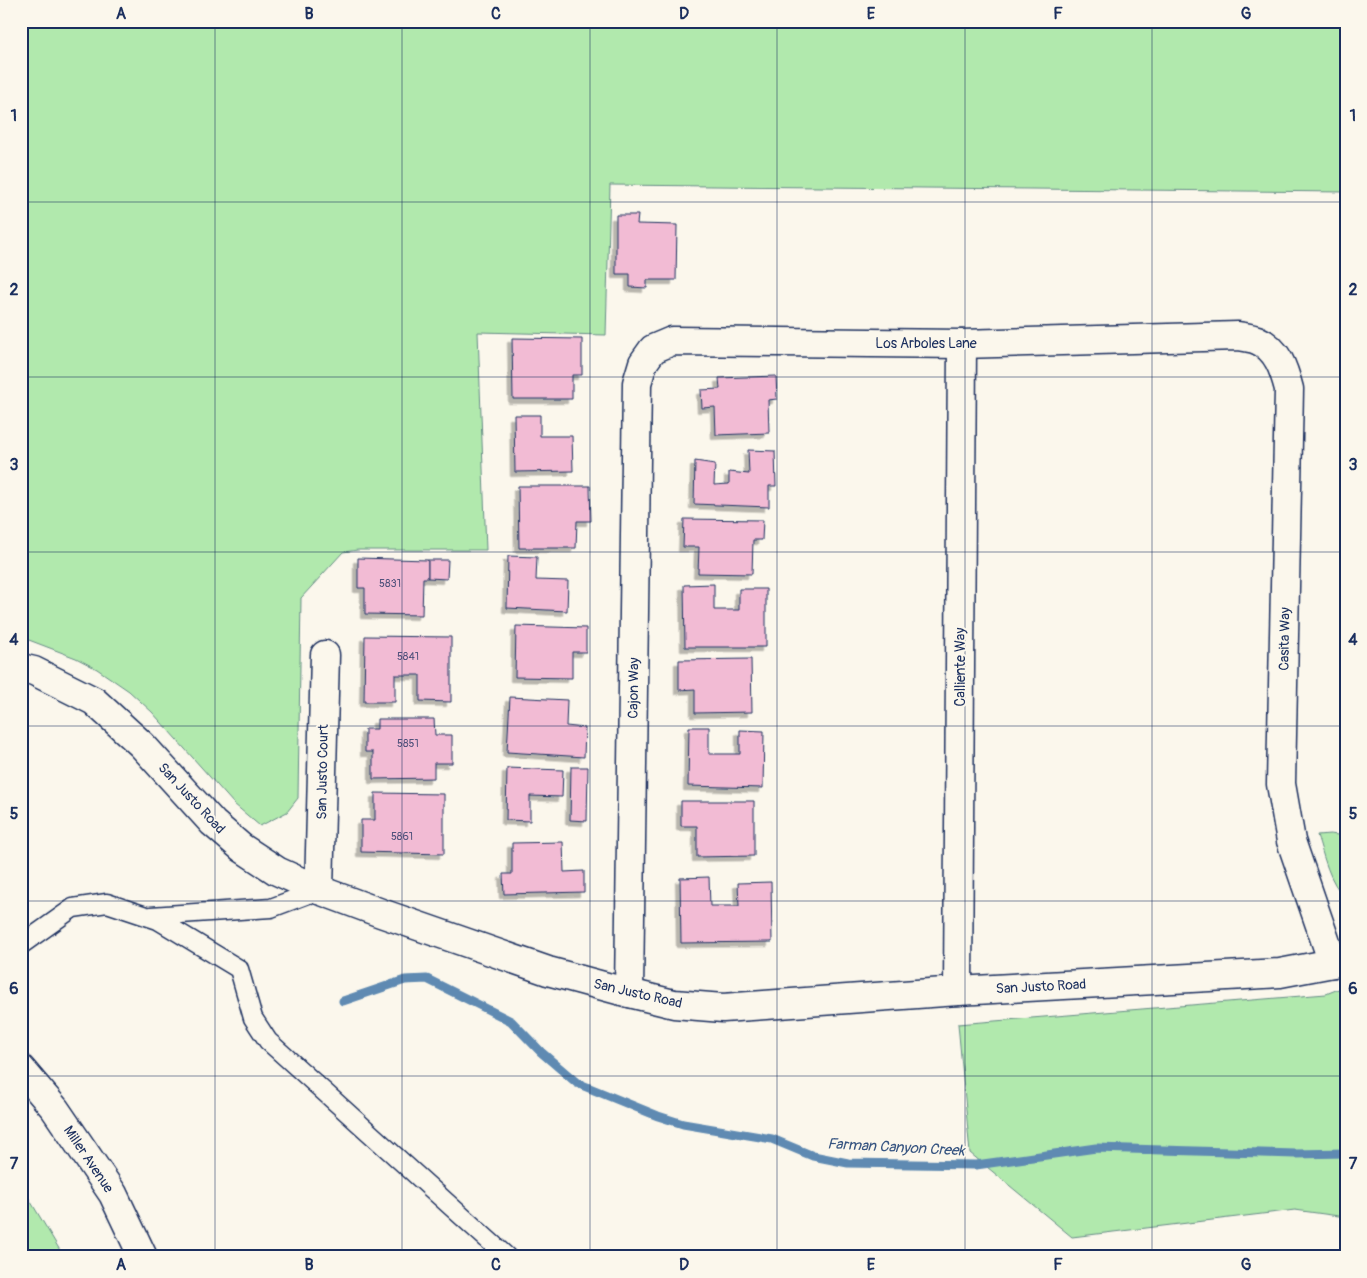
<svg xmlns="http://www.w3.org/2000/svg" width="1367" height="1278" font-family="Pangolin,sans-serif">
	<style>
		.green { fill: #b1e9ad; stroke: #668c86 }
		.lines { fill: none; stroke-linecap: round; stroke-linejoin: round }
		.stream { stroke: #5e8ab2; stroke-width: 9 }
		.building { fill: #f2bbd4; stroke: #1b2f5e; filter: url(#shadow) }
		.service-casing { stroke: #1b2f5e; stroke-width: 21 }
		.minor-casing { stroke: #1b2f5e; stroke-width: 31 }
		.tertiary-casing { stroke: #1b2f5e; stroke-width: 31 }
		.service { stroke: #fbf7ec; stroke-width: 18 }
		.minor { stroke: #fbf7ec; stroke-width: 28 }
		.tertiary { stroke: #fbf7ec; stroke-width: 28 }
		.grid { fill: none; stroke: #1b2f5e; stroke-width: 1; stroke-opacity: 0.55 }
		.labels { text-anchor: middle; stroke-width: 4; stroke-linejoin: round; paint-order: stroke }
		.number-label { font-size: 11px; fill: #51527c }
		.street-label { font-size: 14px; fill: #1b2f5e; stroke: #fbf7ec }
		.water-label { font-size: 15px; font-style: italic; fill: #375581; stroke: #fbf7ec }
		.neatline { fill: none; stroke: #1b2f5e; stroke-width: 2 }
		.grid-label { font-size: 16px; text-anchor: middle; font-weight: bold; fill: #1b2f5e }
	</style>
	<defs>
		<filter id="shadow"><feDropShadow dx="-4.5" dy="4.5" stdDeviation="0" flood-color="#0004"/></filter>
	</defs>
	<rect width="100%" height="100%" fill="#fbf7ec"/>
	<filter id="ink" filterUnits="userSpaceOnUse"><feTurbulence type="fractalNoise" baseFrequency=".02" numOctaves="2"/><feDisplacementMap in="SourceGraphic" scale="10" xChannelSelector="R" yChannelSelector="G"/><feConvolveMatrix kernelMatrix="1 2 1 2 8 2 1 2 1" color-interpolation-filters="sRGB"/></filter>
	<g filter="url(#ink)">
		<g class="green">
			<polygon points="21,21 1346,21 1346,192 610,185 606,335 478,332 486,550 358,550 343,552 301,598 298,798 287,812 260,826 234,804 152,712 129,691 97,669 76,658 21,637"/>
			<path d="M1330,834L1346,836V898C1329,883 1324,856 1317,835Z"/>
			<polygon points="1346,986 1346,1217 1295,1210 1072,1237 970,1153 958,1024 1326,994"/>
			<polygon points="21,1186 22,1187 64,1257 21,1257"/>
		</g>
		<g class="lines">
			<polyline class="stream" points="343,1001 405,980 427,979 511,1021 541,1052 577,1083 658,1116 683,1124 772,1139 813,1156 848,1163 976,1165 1096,1148 1295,1154 1346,1153"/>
		</g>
		<g class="building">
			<polygon points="616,215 638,215 637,224 677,225 676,280 647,280 647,288 630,287 630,274 616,274"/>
			<polygon points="512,338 582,339 582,375 572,375 572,399 513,399"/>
			<polygon points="776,376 777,399 768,400 769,433 716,435 715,407 702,408 701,390 720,389 719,378"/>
			<polygon points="514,415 540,415 540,436 572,436 573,471 515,472"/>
			<polygon points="748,450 775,451 776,486 769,486 769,507 694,504 695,461 715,464 714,485 729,484 729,472 749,474"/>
			<polygon points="518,486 590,486 591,521 577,521 576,548 519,548"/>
			<polygon points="684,519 763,520 762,540 753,540 752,574 698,573 699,547 683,547"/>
			<polygon points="508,556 537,557 536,580 568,581 567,611 507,608"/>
			<polygon points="358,558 428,560 428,578 423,578 422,615 365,614 365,588 358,588"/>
			<polygon points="428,560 448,560 447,579 428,578"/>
			<polygon points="714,584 714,610 739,610 739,589 766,589 766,647 685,647 684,585"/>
			<polygon points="516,626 586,628 586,652 572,652 572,678 515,677"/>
			<polygon points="365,636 451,637 451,702 420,701 420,675 395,675 395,702 364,702"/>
			<polygon points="751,659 752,712 695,713 695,689 679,690 679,660"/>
			<polygon points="510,697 567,700 566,726 585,728 584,757 507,752"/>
			<polygon points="377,719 434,719 435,735 452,735 452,763 434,763 434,778 373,779 373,752 365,752 365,729 377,729"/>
			<polygon points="689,727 709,727 709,754 740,754 740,730 764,731 763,788 688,786"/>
			<polygon points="571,767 588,767 587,821 570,820"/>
			<polygon points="507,768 563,770 562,797 530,796 530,821 506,820"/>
			<polygon points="375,793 444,794 444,854 361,852 361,820 375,820"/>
			<polygon points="681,801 754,801 754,856 697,857 697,826 681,826"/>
			<polygon points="563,842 564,872 584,871 584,892 504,894 503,874 512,874 512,843"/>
			<polygon points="709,877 710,906 739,906 738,883 771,882 772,942 681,943 680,878"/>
		</g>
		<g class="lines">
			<g class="service-casing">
				<g id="service">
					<polyline points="151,916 271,908 319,890"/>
					<polyline points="21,945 73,908 107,903 158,920 239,969 253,1018 268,1041 507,1257"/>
				</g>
			</g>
			<g class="minor-casing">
				<g id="minor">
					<polyline points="21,668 34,671 94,701 142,745 213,823 242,848 277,871 319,890 381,913 548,971 629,993 674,1004 723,1008 958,991 1280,973 1333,963 1346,956"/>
					<polyline points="319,890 325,655"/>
					<polyline points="958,991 962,344"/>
					<path d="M629,993L637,383L643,363L653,349L672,341L962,344L1238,336C1244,337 1252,338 1257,340C1278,349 1284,370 1289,389L1281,784L1291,841L1333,963"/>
				</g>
			</g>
			<g class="tertiary-casing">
				<polyline id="tertiary" points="21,1069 55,1109 113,1194 143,1257"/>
			</g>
			<use href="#service" class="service"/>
			<use href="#minor" class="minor"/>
			<use href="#tertiary" class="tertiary"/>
		</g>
	</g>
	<path class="grid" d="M215,21V1257M402,21V1257M590,21V1257M777,21V1257M965,21V1257M1152,21V1257M21,202H1346M21,377H1346M21,552H1346M21,726H1346M21,901H1346M21,1076H1346"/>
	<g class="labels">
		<g class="number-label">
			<text x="390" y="587">5831</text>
			<text x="408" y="660">5841</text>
			<text x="408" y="747">5851</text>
			<text x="402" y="840">5861</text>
		</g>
		<g class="street-label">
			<text x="926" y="348">Los Arboles Lane</text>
			<text transform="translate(1284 639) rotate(-89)" y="5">Casita Way</text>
			<text transform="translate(960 667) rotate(-90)" y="5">Calliente Way</text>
			<text transform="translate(633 688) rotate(-89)" y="5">Cajon Way</text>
			<text transform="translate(322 772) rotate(-89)" y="5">San Justo Court</text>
			<text transform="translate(192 798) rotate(47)" y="5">San Justo Road</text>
			<text transform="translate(1041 986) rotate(-3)" y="5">San Justo Road</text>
			<text transform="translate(638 993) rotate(13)" y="5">San Justo Road</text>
			<text transform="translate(89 1159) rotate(56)" y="5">Miller Avenue</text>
		</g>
		<g class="water-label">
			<text transform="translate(896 1147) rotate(3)" y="5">Farman Canyon Creek</text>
		</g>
	</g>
	<rect width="1367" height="1278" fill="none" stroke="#fbf7ec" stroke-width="55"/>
	<rect x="28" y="28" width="1312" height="1222" class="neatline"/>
	<g class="grid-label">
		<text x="121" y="19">A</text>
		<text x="309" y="19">B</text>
		<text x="496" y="19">C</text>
		<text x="684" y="19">D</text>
		<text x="871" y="19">E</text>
		<text x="1058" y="19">F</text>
		<text x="1246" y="19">G</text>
		<text x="14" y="121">1</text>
		<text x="1353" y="121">1</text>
		<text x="14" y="295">2</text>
		<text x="1353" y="295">2</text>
		<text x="14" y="470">3</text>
		<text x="1353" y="470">3</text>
		<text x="14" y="645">4</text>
		<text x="1353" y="645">4</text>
		<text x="14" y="819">5</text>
		<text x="1353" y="819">5</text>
		<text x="14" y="994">6</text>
		<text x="1353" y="994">6</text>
		<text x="14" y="1169">7</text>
		<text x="1353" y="1169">7</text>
		<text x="121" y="1270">A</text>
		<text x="309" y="1270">B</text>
		<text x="496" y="1270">C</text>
		<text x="684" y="1270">D</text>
		<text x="871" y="1270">E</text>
		<text x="1058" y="1270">F</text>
		<text x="1246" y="1270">G</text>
	</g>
</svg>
